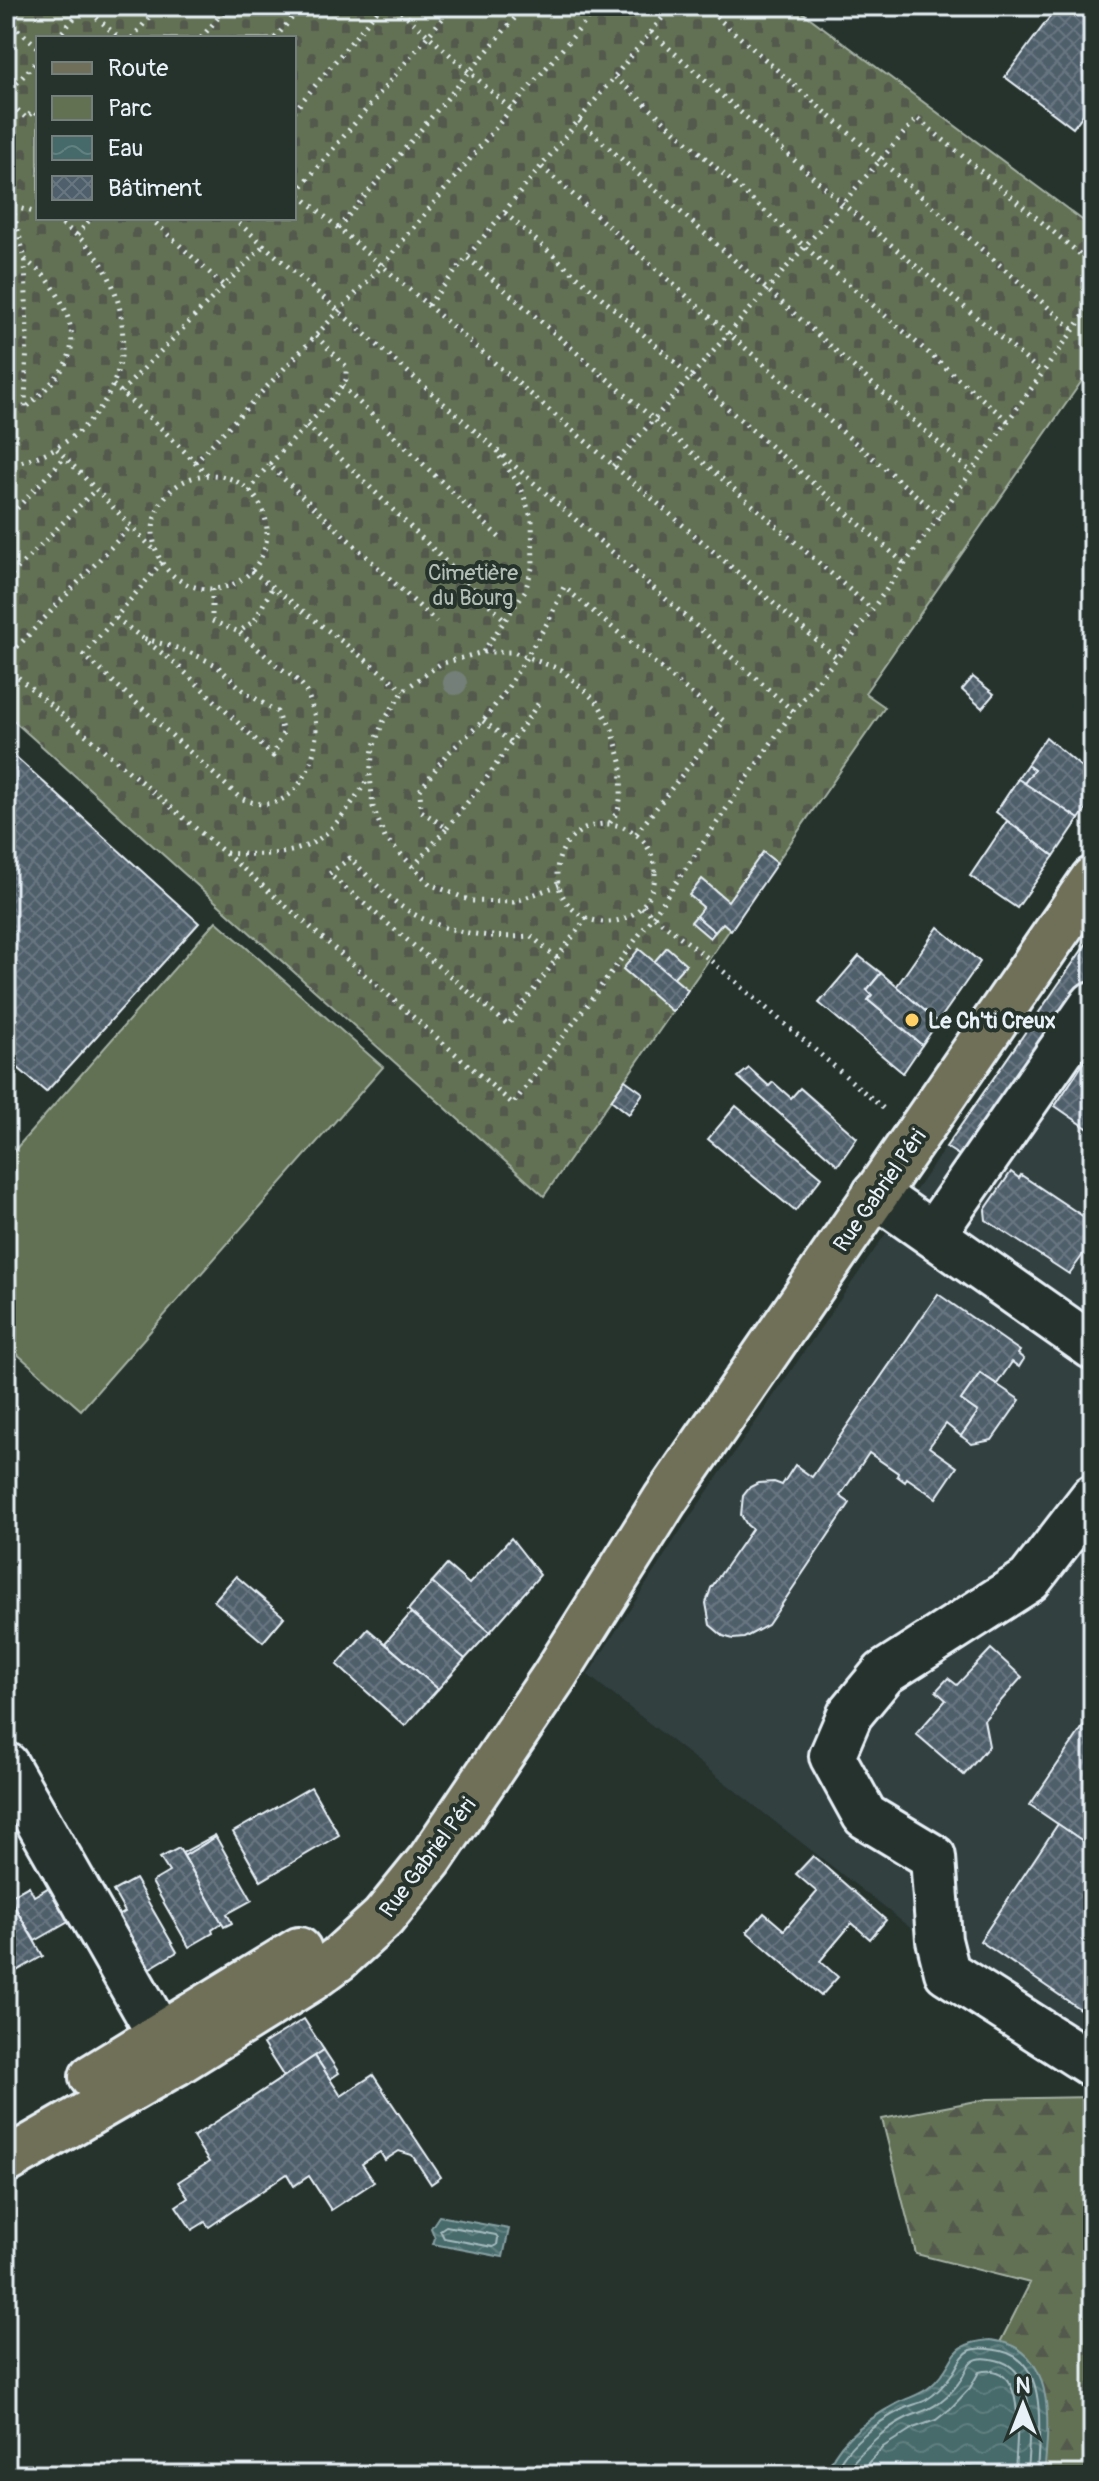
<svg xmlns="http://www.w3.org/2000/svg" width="1099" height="2481" font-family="Pangolin,sans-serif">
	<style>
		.built { fill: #324040 }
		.green { fill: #627152; stroke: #a5b1a5; stroke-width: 2 }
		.forest { fill: url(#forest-firs); stroke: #a5b1a5; stroke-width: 2 }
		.cemetery { fill: url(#cemetery-stones); stroke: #a5b1a5; stroke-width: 2; fill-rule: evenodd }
		.water { fill: url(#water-waves); stroke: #87a0a3; stroke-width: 2 }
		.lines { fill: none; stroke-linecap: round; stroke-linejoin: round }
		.shore { stroke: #a7bbbf; stroke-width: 2 }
		.building { fill: url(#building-cross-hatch); stroke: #e8f1f8; stroke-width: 2 }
		.minor-casing { stroke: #e8f1f8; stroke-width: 50 }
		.major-casing { stroke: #e8f1f8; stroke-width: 50 }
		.path { stroke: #e8f1f8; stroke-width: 5; stroke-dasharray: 2 6; stroke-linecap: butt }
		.minor { stroke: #26332d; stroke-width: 44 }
		.major { stroke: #706f59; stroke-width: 44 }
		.tree { fill: #737f78 }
		.poi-dot { fill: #ffd166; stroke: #26332d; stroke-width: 3 }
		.labels { text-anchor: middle; stroke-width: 8; stroke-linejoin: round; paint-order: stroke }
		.park-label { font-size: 22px; fill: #b2beb6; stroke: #26332d }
		.poi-label { font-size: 22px; font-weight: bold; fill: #e8f1f8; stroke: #26332d; text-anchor: start }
		.street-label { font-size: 22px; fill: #e8f1f8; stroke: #26332d }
	</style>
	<defs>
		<pattern id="forest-firs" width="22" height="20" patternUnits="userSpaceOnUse" patternTransform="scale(2)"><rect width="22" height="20" fill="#627152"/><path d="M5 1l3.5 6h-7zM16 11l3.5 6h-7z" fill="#535a4e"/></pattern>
		<pattern id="cemetery-stones" width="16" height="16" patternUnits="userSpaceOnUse" patternTransform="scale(2)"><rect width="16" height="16" fill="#627152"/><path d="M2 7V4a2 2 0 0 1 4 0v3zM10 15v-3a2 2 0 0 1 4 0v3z" fill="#535a4e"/></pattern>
		<pattern id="water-waves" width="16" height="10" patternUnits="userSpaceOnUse" patternTransform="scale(2)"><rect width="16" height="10" fill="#466a6a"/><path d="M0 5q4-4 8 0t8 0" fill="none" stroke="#618080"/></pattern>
		<pattern id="building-cross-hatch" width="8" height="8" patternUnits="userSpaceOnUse" patternTransform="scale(2)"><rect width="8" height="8" fill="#4f5f6b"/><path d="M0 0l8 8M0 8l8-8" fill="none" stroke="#687681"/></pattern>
	</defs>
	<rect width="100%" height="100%" fill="#26332d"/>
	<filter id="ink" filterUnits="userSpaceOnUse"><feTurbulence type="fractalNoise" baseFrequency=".0125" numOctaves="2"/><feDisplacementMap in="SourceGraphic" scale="16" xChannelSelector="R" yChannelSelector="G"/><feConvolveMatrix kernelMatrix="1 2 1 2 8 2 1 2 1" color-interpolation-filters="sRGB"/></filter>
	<g filter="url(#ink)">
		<polygon class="built" points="1093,934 1093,2071 588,1675 681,1530"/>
		<polygon class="green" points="216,921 383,1067 81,1410 6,1344 6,1160"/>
		<polygon class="forest" points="1093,2097 1093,2475 933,2475 1030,2283 916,2254 882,2119 987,2099"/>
		<path class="cemetery" d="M6,6H794L1093,228V365L865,693L885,707L544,1196L6,714ZM38,38H294V218H38Z"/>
		<g class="water">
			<polygon points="439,2216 509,2229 503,2257 433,2244 435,2238 431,2228"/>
			<path d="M990,2340C996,2341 1003,2342 1008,2344C1057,2361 1048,2435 1044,2475H826C835,2442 869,2418 898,2403C909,2397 921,2395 931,2386C959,2361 945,2344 990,2340Z"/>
		</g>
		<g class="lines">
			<g class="shore">
				<polygon points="446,2226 496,2235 498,2238 497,2245 493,2247 444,2238 440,2230"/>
				<path d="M834,2475C842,2448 878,2421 903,2409C910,2405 919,2404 926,2400C936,2394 945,2384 952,2374C958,2366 961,2355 971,2350C979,2347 992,2349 1001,2351C1051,2361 1038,2439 1037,2475"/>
				<path d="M844,2475L847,2469C865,2448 883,2429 908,2417C920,2412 931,2410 941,2401C949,2395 957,2386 962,2378C965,2373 967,2366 972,2362C978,2357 988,2358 996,2360C1041,2369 1028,2442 1027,2475"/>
				<path d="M857,2475L883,2447L913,2428L936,2420L950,2409L970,2388L979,2372C1031,2360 1015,2447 1015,2475"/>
			</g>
		</g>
		<g class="building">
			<polygon points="1058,6 1093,6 1093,101 1073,128 1005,77"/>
			<polygon points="973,677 994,694 982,708 962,690"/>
			<polygon points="1046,737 1093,777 1093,800 1079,819 1024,783 1034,770 1027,765"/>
			<polygon points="6,748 199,923 46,1092 18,1068 6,1081"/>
			<polygon points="1027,765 1034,770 1024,783 1017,779"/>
			<polygon points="1018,779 1079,819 1054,856 996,812"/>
			<polygon points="1007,821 1054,856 1017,908 970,876"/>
			<polygon points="763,852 777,863 731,930 723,923 715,932 696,916 703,907 689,895 702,879 728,901"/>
			<polygon points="696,916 715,932 710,938 691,922"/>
			<polygon points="938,927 980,962 938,1022 896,987"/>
			<polygon points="1093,934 1093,983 1009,1092 1006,1090 960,1156 946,1147"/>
			<polygon points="667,947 686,964 673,978 654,962"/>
			<polygon points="639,949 688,990 673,1012 623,969"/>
			<polygon points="859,956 881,973 867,990 872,995 868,1000 922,1045 903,1073 819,1003"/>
			<polygon points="881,973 938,1022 922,1045 868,1000 872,995 867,990"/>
			<polygon points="1093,1049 1093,1132 1055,1106"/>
			<polygon points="749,1068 769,1086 773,1082 791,1098 800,1088 857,1138 838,1165 738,1077"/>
			<polygon points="625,1080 643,1093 629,1114 611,1100"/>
			<polygon points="736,1106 822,1177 795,1211 708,1139"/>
			<polygon points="1011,1172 1019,1178 1021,1175 1093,1223 1093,1241 1069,1274 986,1220 985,1210"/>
			<polygon points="938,1294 1020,1351 1018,1354 1024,1359 1019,1367 1012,1362 997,1384 980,1373 961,1400 978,1412 961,1436 946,1424 929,1447 957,1467 936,1498 907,1478 905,1482 897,1476 898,1473 869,1453 840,1496 850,1503 768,1625 744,1638 733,1639 723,1636 710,1625 706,1603 711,1588 752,1529 747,1525 741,1515 743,1496 750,1487 758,1483 774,1482 782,1485 795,1465 812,1477"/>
			<polygon points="980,1373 1020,1400 992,1440 972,1444 961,1436 978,1412 961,1400"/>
			<polygon points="511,1538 540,1575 490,1632 432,1582 447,1565 469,1584"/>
			<polygon points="236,1576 284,1617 263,1642 214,1601"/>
			<polygon points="432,1582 490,1632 465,1659 408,1610"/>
			<polygon points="411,1613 465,1659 438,1689 385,1643"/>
			<polygon points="368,1629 438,1689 405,1726 337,1665"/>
			<polygon points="991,1649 1022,1677 984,1720 989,1746 964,1775 916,1734 946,1700 936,1691 948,1678 957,1685"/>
			<polygon points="1093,1712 1093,1848 1030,1805"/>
			<polygon points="311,1787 339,1835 261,1881 233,1832"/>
			<polygon points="1058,1824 1093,1848 1093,2018 980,1941"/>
			<polygon points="215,1835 216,1837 184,1856 182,1853"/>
			<polygon points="216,1837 252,1900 227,1914 232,1923 224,1927 184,1856"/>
			<polygon points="179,1848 222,1923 212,1930 213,1933 189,1947 152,1882 169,1872 160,1858"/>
			<polygon points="813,1856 886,1920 870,1939 852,1923 820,1961 838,1977 821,1996 747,1932 764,1913 784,1930 817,1892 796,1874"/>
			<polygon points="135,1879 177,1952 145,1971 115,1918 125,1912 113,1891"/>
			<polygon points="29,1886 34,1896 51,1886 70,1921 35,1941 9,1897"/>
			<polygon points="15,1908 43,1956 6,1977 6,1913"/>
			<polygon points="304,2019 324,2050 284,2077 263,2044"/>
			<polygon points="324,2050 339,2073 330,2079 315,2056"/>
			<polygon points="315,2056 341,2096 373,2075 441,2177 431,2184 412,2155 399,2151 385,2160 380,2152 362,2164 374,2182 331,2210 309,2176 294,2186 287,2174 209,2227 205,2222 192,2230 176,2206 188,2198 178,2182 209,2162 193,2137"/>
			<polygon points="6,2381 13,2394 6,2398"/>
		</g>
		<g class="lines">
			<g class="minor-casing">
				<g id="minor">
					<polyline points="875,1194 1093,1347"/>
					<polyline points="933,1234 1093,1004"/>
					<polyline points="1093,1497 1029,1580 884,1673 850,1714 832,1756 865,1816 933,1857 939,1940 947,1972 1093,2065"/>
					<polyline points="6,1765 176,2063"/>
				</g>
			</g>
			<g class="major-casing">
				<g id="major">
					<polyline points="92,2077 299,1950"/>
					<polyline points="6,2161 176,2063 311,1979 338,1959 383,1918 430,1860 555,1675 665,1500 1093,879"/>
				</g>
			</g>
			<g class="path">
				<polyline points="395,6 511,109"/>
				<polyline points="704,6 1074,330"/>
				<polyline points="85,7 119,38"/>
				<polyline points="6,10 9,6"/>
				<polyline points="6,19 38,47"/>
				<polyline points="651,32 843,204 1042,373"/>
				<polyline points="57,38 85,6"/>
				<polyline points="132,38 159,6"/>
				<polyline points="201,38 228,6"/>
				<polyline points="275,38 302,6"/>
				<polyline points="615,77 805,247 1008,421"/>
				<polyline points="6,95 38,60"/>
				<polyline points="6,99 26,118 33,111 38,116"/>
				<polyline points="294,111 381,6"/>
				<polyline points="579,121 971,472"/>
				<polyline points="542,167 729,334 940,516"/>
				<polyline points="294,190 837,658"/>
				<polyline points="297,192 453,6"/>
				<polyline points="6,205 38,213"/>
				<polyline points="12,206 25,259 27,335 25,409"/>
				<polyline points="505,213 905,564"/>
				<polyline points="150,218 224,286"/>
				<polyline points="233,218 793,711"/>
				<polyline points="338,228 525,6"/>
				<polyline points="77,235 91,218"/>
				<polyline points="468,258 872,609"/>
				<path d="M25,259C32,266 42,273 48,280C63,300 78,332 69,356C61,377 41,393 25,409"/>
				<polyline points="428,305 672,6"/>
				<polyline points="316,336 346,366 346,380 335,396 269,465 436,622"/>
				<polyline points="113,385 164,431 208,475"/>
				<polyline points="342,386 501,539"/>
				<polyline points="121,392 264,245"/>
				<polyline points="307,425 505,620"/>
				<polyline points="57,449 156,552"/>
				<polyline points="195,462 382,266 511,109 599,6"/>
				<path d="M6,465C97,450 149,363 109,277C97,252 75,229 49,218"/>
				<polyline points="613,466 917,118 1093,265"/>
				<circle cx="210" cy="532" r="57"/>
				<polyline points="250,492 257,479 269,465"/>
				<polyline points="6,520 65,457"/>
				<path d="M162,562L84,655L239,797C294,827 328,752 312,707C310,700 306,689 301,684C295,677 284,671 276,665C264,654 251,643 239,632L255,620L273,586"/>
				<polyline points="252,571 404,690"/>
				<polyline points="6,580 96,489"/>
				<polyline points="212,589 212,621 239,632"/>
				<polyline points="116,618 175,663 273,756 283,733 277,712 245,692 216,665 187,651 142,638"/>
				<polyline points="483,652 525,591 533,565 532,520 521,488 498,454"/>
				<polyline points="6,659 131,526"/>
				<polyline points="6,667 225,853 513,1104 654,915 793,711 837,658 1093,303"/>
				<polyline points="483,721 511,742"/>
				<circle cx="606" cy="873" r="49"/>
				<polyline points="447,828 486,779 540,701"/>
				<path d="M226,853C309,859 325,846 369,777"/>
				<polyline points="413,867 447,828 421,811 420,790 446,755 483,721 505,692 549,620 564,587 724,721 636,834"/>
				<polyline points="559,885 514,902 471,901 430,884 385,838 373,807 370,775 373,748 383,722 404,690 440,664 483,652 513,652 562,670 598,703 612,729 622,765 621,795 618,811 609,824"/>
				<polyline points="642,907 709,959 884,1109"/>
				<path d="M557,958L531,936C490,939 446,933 410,912C390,901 367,875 350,858L329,874L508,1025L587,917"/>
			</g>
			<use href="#minor" class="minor"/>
			<use href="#major" class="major"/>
		</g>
		<circle class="tree" cx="455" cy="683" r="12"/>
	</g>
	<circle class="poi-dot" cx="912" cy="1020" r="8"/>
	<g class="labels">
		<g class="park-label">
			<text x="473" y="580">Cimetière<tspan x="473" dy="25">du Bourg</tspan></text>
		</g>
		<g class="poi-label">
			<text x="928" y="1028">Le Ch'ti Creux</text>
		</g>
		<g class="street-label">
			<text transform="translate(879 1190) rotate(-55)" y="8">Rue Gabriel Péri</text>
			<text transform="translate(427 1857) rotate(-53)" y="8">Rue Gabriel Péri</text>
		</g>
	</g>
	<rect width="1099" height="2481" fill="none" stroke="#26332d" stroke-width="32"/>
	<rect x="16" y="16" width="1067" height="2449" fill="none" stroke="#e8f1f8" stroke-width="3" filter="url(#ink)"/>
	<rect x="36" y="36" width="260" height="184" fill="#26332d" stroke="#747f7e" stroke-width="2"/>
	<rect x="52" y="62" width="40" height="12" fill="#706f59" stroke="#747f7e" stroke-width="2"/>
	<text x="108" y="76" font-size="24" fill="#e8f1f8">Route</text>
	<rect x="52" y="96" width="40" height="24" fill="#627152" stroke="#747f7e" stroke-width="2"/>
	<text x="108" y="116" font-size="24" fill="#e8f1f8">Parc</text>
	<rect x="52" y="136" width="40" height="24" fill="url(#water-waves)" stroke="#747f7e" stroke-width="2"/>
	<text x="108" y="156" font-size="24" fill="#e8f1f8">Eau</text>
	<rect x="52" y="176" width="40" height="24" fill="url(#building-cross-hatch)" stroke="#747f7e" stroke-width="2"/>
	<text x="108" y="196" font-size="24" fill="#e8f1f8">Bâtiment</text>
	<g transform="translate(1023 2405)" stroke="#26332d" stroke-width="6" paint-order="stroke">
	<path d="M0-6L14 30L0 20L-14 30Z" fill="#e8f1f8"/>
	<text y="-12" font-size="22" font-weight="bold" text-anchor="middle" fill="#e8f1f8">N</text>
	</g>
</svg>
